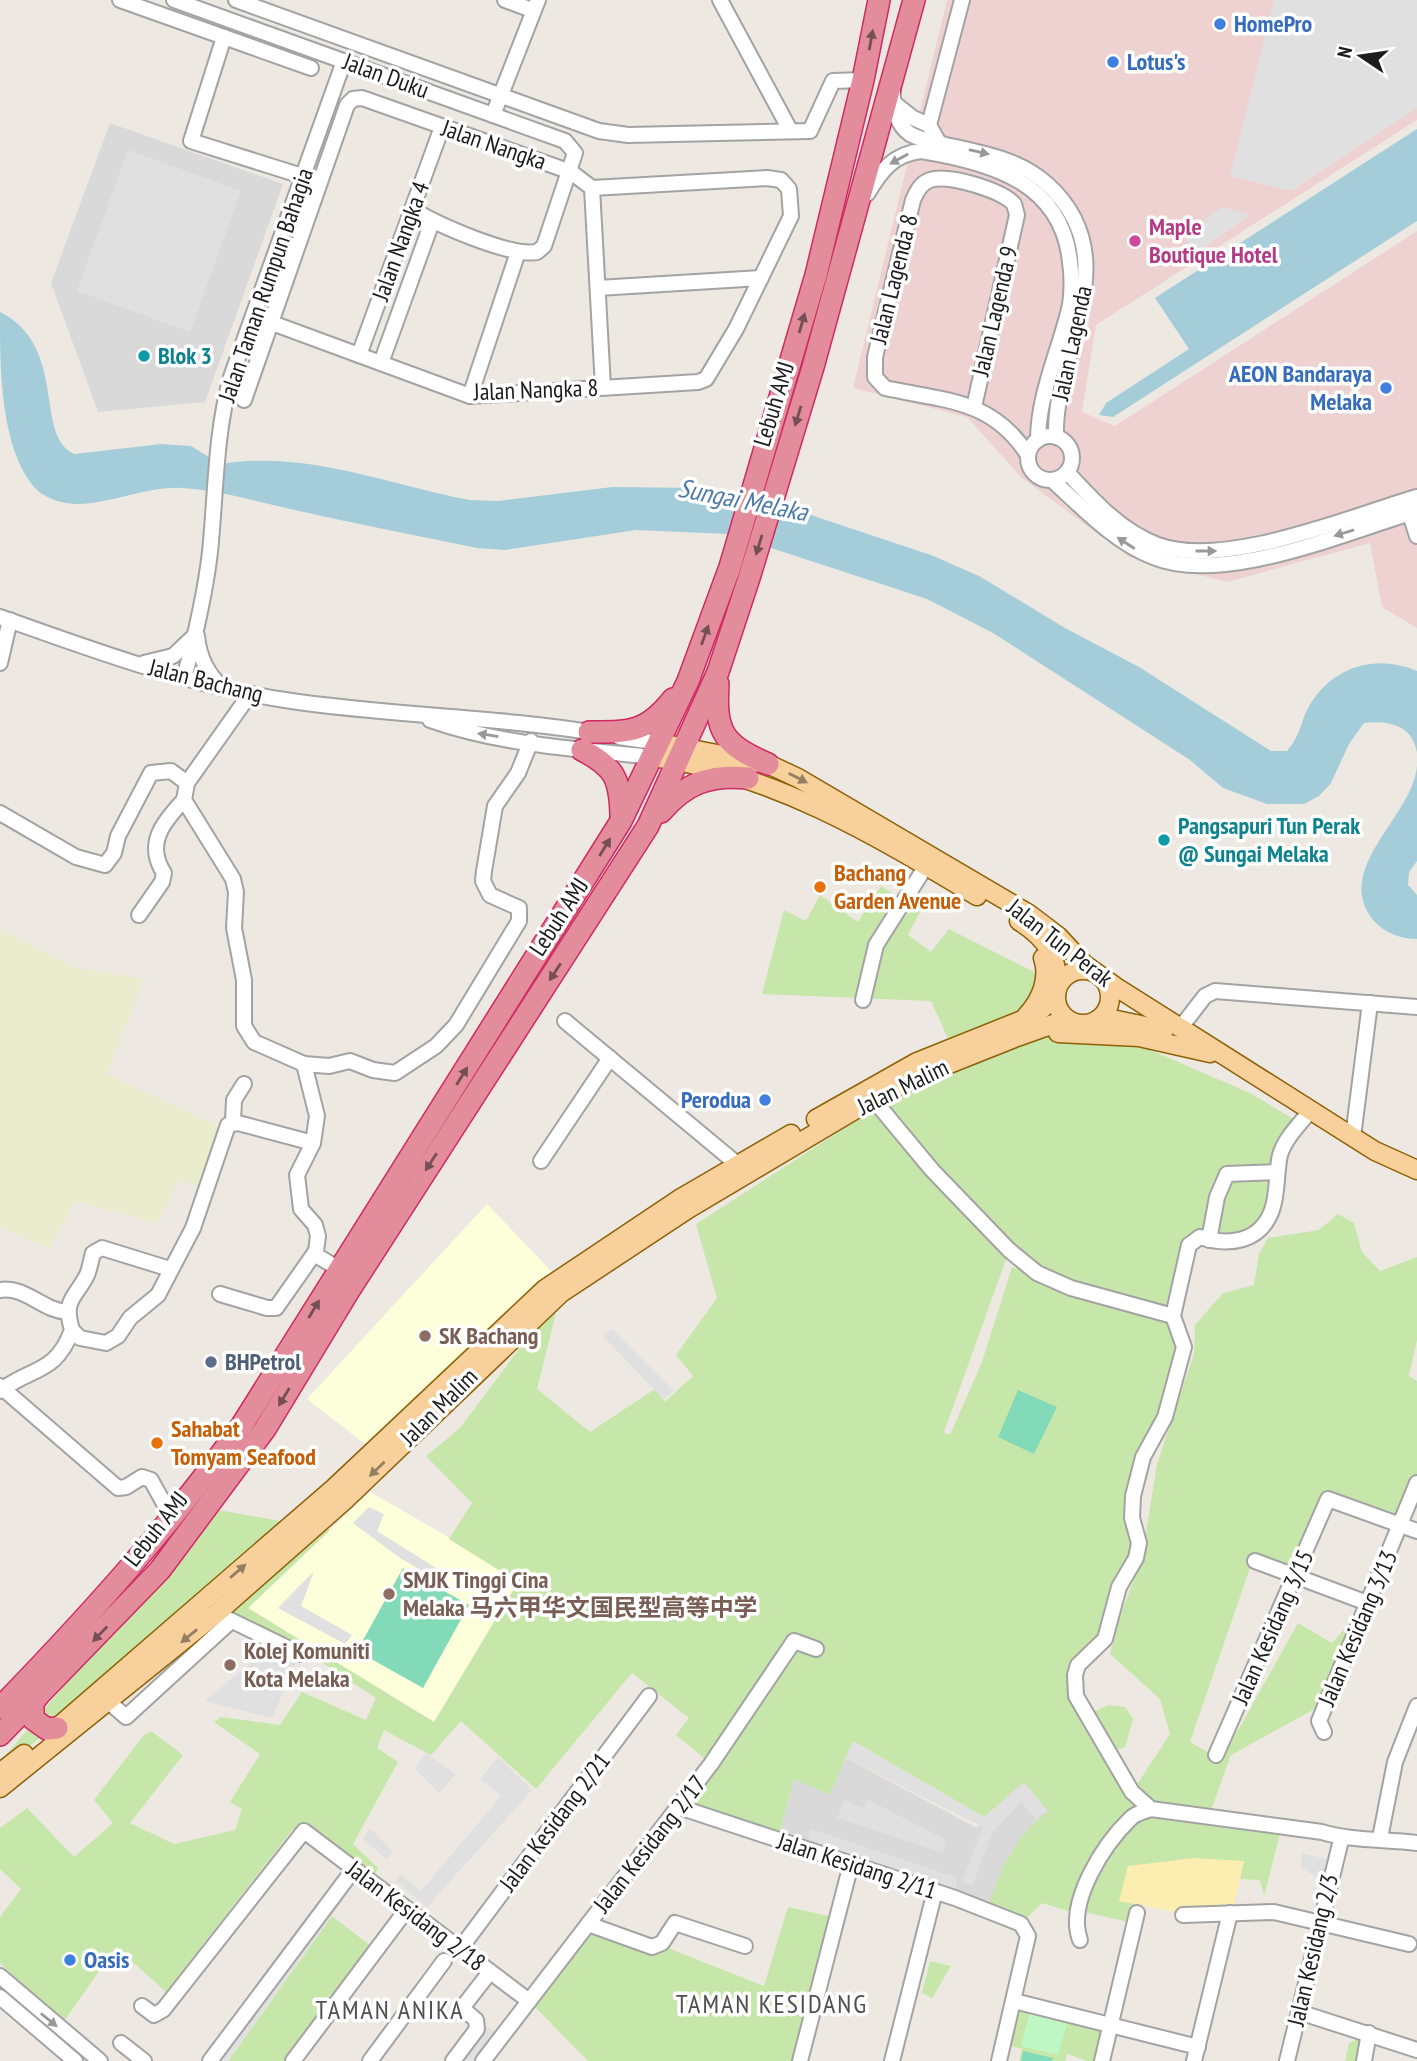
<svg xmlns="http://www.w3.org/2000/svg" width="1417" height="2061" font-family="'PT Sans Narrow','Noto Sans SC',sans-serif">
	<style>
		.residential { fill: #dad9d9 }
		.commercial { fill: #eed2d1 }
		.education { fill: #fdfeda }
		.farmland { fill: #e9eccd }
		.grass { fill: #c7e6a9; fill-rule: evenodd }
		.sand { fill: #fcedb1 }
		.park { fill: #bff7c4 }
		.pitch { fill: #82dab8 }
		.parking { fill: #e0e0e0 }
		.water { fill: #a4cdd9 }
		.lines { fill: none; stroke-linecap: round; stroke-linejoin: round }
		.minor-casing { stroke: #a3a3a3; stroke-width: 18 }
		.major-casing { stroke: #8e6106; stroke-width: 21 }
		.highway-casing { stroke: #d02a63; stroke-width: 24 }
		.minor { stroke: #fff; stroke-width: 14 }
		.major { stroke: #f8d09c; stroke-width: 18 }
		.highway { stroke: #e28c9c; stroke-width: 21 }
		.oneway { fill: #754e56 }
		.oneway2 { fill: #999 }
		.oneway3 { fill: #957f62 }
		.shop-dot { fill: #3f7fe0; stroke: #fff; stroke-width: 2.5 }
		.hotel-dot { fill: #d1479c; stroke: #fff; stroke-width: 2.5 }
		.culture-dot { fill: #0f9aa8; stroke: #fff; stroke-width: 2.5 }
		.food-dot { fill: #e8710a; stroke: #fff; stroke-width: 2.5 }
		.education-dot { fill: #8d6e63; stroke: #fff; stroke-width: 2.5 }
		.service-dot { fill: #5c6f8a; stroke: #fff; stroke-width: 2.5 }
		.labels { text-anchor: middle; stroke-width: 7; stroke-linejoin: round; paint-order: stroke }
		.shop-label { font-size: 24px; font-weight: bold; fill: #366cbe; stroke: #fff; text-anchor: start }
		.street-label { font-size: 24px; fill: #1c1c1c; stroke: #fff }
		.hotel-label { font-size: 24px; font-weight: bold; fill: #b23c85; stroke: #fff; text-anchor: start }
		.culture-label { font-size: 24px; font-weight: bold; fill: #0d838f; stroke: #fff; text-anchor: start }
		.food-label { font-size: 24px; font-weight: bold; fill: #c56008; stroke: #fff; text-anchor: start }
		.education-label { font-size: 24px; font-weight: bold; fill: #785e54; stroke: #fff; text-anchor: start }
		.service-label { font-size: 24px; font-weight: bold; fill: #4e5e75; stroke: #fff; text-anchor: start }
		.water-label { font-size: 26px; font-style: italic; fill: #4d7aa7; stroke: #fff }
		.neighbourhood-label { font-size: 26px; letter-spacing: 2px; fill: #4f4f4f; stroke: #fff }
	</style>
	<rect width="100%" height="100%" fill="#ede9e2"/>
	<g class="residential">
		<polygon points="110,123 283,184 205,402 98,412 51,283"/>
		<polygon points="846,1758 977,1828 1024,1782 1048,1811 996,1909 778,1840 794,1779 830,1795"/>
	</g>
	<polygon class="commercial" points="947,0 1417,0 1417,120 1096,325 1082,412 1115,426 1417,231 1417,628 1382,607 1370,543 1227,582 1129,557 1022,478 967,417 853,388"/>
	<g class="education">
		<polygon points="487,1204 553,1273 365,1444 307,1399"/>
		<polygon points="370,1492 523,1580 434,1722 248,1608"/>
	</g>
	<polygon class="farmland" points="0,929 77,968 144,979 107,1074 223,1128 202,1187 179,1180 157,1223 76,1201 49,1248 0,1227"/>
	<g class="grass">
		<path d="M881,886L920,912L908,935L931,952L949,929L1046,978L1038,1029L1148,1049L1250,1093L1300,1123L1281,1153L1262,1226L1230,1243L1189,1245L1173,1316L1184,1347L1143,1457L1129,1556L1114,1589L1100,1645L1075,1675L1087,1715L1108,1705L1125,1707L1133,1719L1125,1747L1110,1753L1145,1812L1280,1834L1264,1896L1260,1880L1240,1879L1243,1861L1119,1901L1135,1904L1128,1922L1080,1911L1132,1818C1102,1842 1072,1871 1072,1912L1042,1903L1021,1924L988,1911C998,1870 1015,1837 1048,1811L1023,1787L984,1817L853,1741L830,1795L794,1779L778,1840L679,1807L711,1764L676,1735L689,1718L632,1673L536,1789L461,1721L431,1755L384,1730L377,1748L398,1762L353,1844L378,1868L371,1882L304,1831L293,1829L166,1992L116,1947L62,2024L0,1963V1917L21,1889L0,1869V1828L27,1808L74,1857L113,1823L94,1800L143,1736L151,1731L183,1755L130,1823L174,1844L235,1830L242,1809L230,1802L260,1754L214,1722L221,1717L280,1725L302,1692L366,1720L376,1698L323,1663L217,1613L204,1601L0,1771V1762L213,1509L330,1530L248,1608L434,1722L518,1582L449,1539L472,1503L426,1456L460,1428L561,1293L537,1389L590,1432L655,1389L665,1402L693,1376L676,1355L717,1298L696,1224L879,1106L952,1047L931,1001L762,994L784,910L806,921L820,895L858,922ZM1009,1251L1047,1280L1012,1267L982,1362L950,1435L944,1432Z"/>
		<polygon points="1338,1214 1354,1223 1362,1252 1380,1271 1417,1257 1417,1340 1409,1376 1417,1381 1417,1474 1399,1518 1328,1496 1294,1568 1254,1556 1190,1742 1218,1758 1240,1727 1298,1623 1332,1643 1347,1626 1356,1633 1322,1705 1231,1755 1209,1816 1154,1802 1136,1786 1170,1734 1160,1699 1110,1654 1119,1620 1142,1557 1157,1464 1194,1354 1195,1325 1223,1293 1254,1285 1259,1254 1268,1238 1319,1230"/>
		<polygon points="788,1907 837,1918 801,2061 588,2061 532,2004 588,1924 668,1948 764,1986"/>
		<polygon points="332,1916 376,1950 293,2061 228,2061"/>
		<polygon points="930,1961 951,1966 932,1998 922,1993"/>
		<polygon points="1014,2001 1110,2025 1102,2061 1087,2061 1067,2054 1065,2061 1019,2061 1022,2049 1003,2044"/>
		<polygon points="1369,2033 1363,2061 1345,2061 1349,2043"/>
	</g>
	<polygon class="sand" points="1194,1858 1244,1861 1234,1906 1176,1912 1119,1901 1128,1866"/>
	<polygon class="park" points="1030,2012 1068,2021 1058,2055 1021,2046"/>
	<g class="pitch">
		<polygon points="1018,1390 1057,1407 1034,1454 998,1437"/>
		<polygon points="403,1568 469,1605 423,1688 357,1651"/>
		<polygon points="1023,2051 1053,2058 1052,2061 1021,2061"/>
	</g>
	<g class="parking">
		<polygon points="1274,0 1417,0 1417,108 1291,191 1230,176"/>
		<polygon points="128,150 241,191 190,332 77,291"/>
		<polygon points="1222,207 1251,215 1195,253 1184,235"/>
		<polygon points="612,1329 674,1391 663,1399 603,1336"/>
		<polygon points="369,1507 384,1514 377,1531 444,1573 438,1580 400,1558 353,1523"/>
		<polygon points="314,1571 301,1606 352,1635 345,1644 278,1608"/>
		<polygon points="276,1642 300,1654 272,1718 205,1701"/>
		<polygon points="853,1741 984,1817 1024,1782 1048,1811 1036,1819 1021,1802 992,1833 973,1885 962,1882 983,1827 846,1758"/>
		<polygon points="426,1753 456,1774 439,1793 415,1769"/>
		<polygon points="498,1757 532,1790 427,1907 395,1881 401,1875 421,1891 501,1796 480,1779"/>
		<polygon points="867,1799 946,1840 943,1853 837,1818 845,1800 863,1808"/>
		<polygon points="370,1828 393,1852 387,1860 363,1839"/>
		<polygon points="811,1829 957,1878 955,1898 804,1848"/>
		<polygon points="1302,1853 1334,1861 1329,1884 1301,1868"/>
		<polygon points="354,1869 362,1874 227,2061 210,2061"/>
		<polygon points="476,2020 502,2036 483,2061 453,2061"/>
	</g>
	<g class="water">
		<polygon points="1417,129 1417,221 1113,417 1099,415 1106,403 1189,349 1155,298"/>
		<path d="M0,312C69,346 33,438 75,454L161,444L191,446L220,464C309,450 385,484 470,500L498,501L612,487L697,488L739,493L790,508L931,555L979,576L1065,628L1139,667L1271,751H1287C1303,732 1300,720 1311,703C1335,665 1378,654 1417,671V753C1413,725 1388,720 1364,723L1349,744L1331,783L1319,796L1304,804H1267L1223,788L1190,760L993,633L927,599L728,534L636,530L505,550L477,548C415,535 352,523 290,509C254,501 218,490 181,488C134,485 79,523 38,491C0,452 0,369 0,312Z"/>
		<path d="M1417,766V861L1409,872L1408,885L1417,895V939C1401,939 1385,933 1374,921C1331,869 1413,817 1417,766Z"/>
	</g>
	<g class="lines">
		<g class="minor-casing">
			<g id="minor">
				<polyline points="120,0 311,68"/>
				<path d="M174,0L565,141L575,153L544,246L537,252C510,257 436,224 412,209"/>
				<polyline points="236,0 599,131 628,135 810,131 833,81 863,80"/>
				<polyline points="505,0 532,10"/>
				<polyline points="720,0 790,130"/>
				<polyline points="224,37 191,141 302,176"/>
				<path d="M893,91C892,107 897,125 910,134C921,140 934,142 946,145C982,153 1020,159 1048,185C1129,259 1053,352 1056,437"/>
				<polyline points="894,103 913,118 929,125"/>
				<polyline points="493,115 538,0"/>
				<polyline points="939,143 929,125 962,0"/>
				<polyline points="592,188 603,387"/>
				<path d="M867,194C881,171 893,154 921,151C990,162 1062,182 1070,262C1072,276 1072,291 1070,305C1060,349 1038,394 1038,440"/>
				<polyline points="598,288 761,278"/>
				<polyline points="253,316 470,396 698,382 706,379 736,329 791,216 789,189 781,180 767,178 592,188"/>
				<polyline points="359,355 442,127"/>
				<polyline points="381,363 432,222"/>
				<polyline points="470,396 518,252"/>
				<polyline points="244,400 347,105 353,99 362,98 571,172 592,188"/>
				<path d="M974,407L1017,215L1014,204C1001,190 949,174 930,180C921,183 917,191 913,200L875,357V377L885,388C945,401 992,399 1028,455"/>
				<circle cx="1050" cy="458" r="22"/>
				<path d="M1067,472C1092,499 1121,532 1158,545C1225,569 1349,517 1417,497"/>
				<path d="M1052,480C1083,508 1113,541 1153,557C1223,586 1346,532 1417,511"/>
				<polyline points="1407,505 1417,536"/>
				<path d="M0,617C93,650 187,685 285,700C388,716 492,716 596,733"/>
				<path d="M197,636C199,657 207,674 223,688"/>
				<polyline points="0,663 10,620"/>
				<polyline points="144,663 173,656 192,638"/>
				<path d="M184,678C195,637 205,595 210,552C216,493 215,435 231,377L344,61"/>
				<path d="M430,720C500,745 579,749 653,757"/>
				<polyline points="619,737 660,743"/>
				<polyline points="0,813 76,857 105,865 114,853 118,836 151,773 171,771 187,783"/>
				<path d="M139,915L162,882L164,873C145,844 163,822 184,800"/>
				<polyline points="863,1000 876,945 926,866"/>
				<polyline points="565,1021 737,1164"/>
				<polyline points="1181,1027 1205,996 1215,991 1417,1007"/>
				<polyline points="304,1064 329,1066 350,1061 373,1070 395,1073 436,1046 456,1025 519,921 519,908 490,895 483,881 484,871 495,806 518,773 531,741"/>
				<polyline points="873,1099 932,1170 1009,1250 1037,1273 1071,1288 1173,1316"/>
				<path d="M1311,1110C1300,1124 1285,1138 1280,1155C1276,1173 1278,1193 1272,1210C1260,1243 1228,1246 1200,1237L1189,1245L1173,1316L1184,1347L1165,1417L1143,1457L1133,1496L1132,1518L1139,1543L1136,1558L1119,1587L1105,1639L1078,1665L1075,1675L1076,1696L1132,1792L1151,1809L1322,1832C1351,1841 1385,1839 1417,1843"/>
				<polyline points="233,1122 234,1100 244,1084"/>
				<polyline points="1353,1137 1370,1003"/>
				<polyline points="541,1161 610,1058"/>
				<polyline points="1209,1240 1217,1197 1227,1174 1277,1172"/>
				<polyline points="314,1254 339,1269"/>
				<path d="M0,1290C26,1286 41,1310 67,1312"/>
				<polyline points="220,1294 267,1308 276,1308 316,1251 318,1236 315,1225 301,1209 297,1175 313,1143"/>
				<polyline points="72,1330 80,1338 106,1343 118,1336 130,1318 158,1295 193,1228 228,1125 238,1123 313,1143 317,1116 304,1064 254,1042 244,1026 244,980 234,928 236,892 233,879 184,800 187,783 250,694"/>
				<polyline points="0,1386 118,1488 126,1487 142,1477 151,1480 173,1520"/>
				<path d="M0,1391C31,1367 56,1374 72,1330C63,1299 74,1300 87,1275C90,1268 91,1260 93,1253L102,1248L170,1269"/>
				<polyline points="1255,1561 1370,1604"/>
				<polyline points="224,1617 300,1654"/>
				<polyline points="109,1702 126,1717 231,1621"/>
				<polyline points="1324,1732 1319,1721 1417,1483"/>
				<polyline points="1216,1755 1328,1499 1417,1531"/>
				<polyline points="679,1807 955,1898 1021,1924 1028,1936 999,2061"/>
				<polyline points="1380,1838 1395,1762 1417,1706"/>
				<polyline points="1183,1915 1274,1912 1409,1944"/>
				<polyline points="588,1924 652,1947 662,1943 675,1923 745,1946"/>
				<path d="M1080,1940C1066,1902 1104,1844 1131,1818C1136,1813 1145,1811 1151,1809"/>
				<polyline points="460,1949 649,1696"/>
				<polyline points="0,1976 100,2061"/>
				<polyline points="0,1997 75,2061"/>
				<polyline points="1014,2001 1198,2047"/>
				<polyline points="142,2006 154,2015 163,2010 304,1831 529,2001"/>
				<polyline points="1299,2012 1417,2050"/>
				<polyline points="121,2043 144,2061"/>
				<polyline points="210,2061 354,1869"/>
				<polyline points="293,2061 407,1909"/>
				<polyline points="370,2061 444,1961"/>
				<polyline points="453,2061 477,2029 476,2020 462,2008 490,1972"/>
				<polyline points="483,2061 711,1764 794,1641 816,1649"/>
				<polyline points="800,2061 851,1864"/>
				<polyline points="892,2061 935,1891"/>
				<polyline points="1102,2061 1137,1913"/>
				<polyline points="1194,2061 1230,1913"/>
				<polyline points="1287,2061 1341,1840"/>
				<polyline points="1364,2061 1369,2033"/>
			</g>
		</g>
		<g class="major-casing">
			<g id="major">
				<polyline points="660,743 768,764 798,778 1029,914 1058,936 1084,964 1116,987 1375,1151 1417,1170"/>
				<path d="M653,757C772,773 875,835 977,896"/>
				<path d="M1019,921C1046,938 1059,957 1057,989"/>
				<circle cx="1083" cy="997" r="27"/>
				<path d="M1027,1015C1041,1000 1050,978 1043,958"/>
				<polyline points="1097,1020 1112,1019 1164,1030"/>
				<polyline points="1058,1033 1139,1037 1210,1053"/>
				<polyline points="816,1119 917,1062 1037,1014 1056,995"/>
				<polyline points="51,1733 334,1488 545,1289 681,1198 791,1134"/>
				<polyline points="0,1773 24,1754"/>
				<polyline points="0,1788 217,1613 345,1500 561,1293 688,1209 873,1099 919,1076 1017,1037 1059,1022 1072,1022"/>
			</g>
		</g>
		<g class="highway-casing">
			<g id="highway">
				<path d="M718,684C715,733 723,744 768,764"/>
				<path d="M589,732C630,732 646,733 673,699"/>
				<path d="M582,750C615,767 620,779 621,815"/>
				<path d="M661,812C686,783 710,774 748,778"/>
				<polyline points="38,1696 33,1703 33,1719 47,1729 57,1728"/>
				<path d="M0,1708C87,1618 170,1527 242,1425L621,821L688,681L730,567L816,275L863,80L879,0"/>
				<polyline points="0,1735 160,1570 265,1429 348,1292 648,826 718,672 749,578 813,367 914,0"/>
			</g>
		</g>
		<use href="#minor" class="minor"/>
		<use href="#major" class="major"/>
		<use href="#highway" class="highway"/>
	</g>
	<defs><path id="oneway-solid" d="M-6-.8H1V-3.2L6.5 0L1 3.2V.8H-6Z" transform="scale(1.75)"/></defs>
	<g class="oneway">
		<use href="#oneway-solid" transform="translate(871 40) rotate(-80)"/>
		<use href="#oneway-solid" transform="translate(802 323) rotate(-74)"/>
		<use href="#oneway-solid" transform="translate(798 416) rotate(107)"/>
		<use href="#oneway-solid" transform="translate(759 545) rotate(107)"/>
		<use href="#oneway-solid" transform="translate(705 635) rotate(-70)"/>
		<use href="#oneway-solid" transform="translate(605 847) rotate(-58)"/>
		<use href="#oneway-solid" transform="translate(555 972) rotate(123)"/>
		<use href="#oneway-solid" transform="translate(462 1076) rotate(-58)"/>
		<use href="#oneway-solid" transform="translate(431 1162) rotate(123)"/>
		<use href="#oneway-solid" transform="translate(314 1309) rotate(-59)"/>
		<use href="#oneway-solid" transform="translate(284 1397) rotate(121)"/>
		<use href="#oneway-solid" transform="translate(100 1634) rotate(134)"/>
	</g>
	<g class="oneway2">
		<use href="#oneway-solid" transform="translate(979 152) rotate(13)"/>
		<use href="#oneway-solid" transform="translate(899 159) rotate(151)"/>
		<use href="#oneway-solid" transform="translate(1344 533) rotate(163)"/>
		<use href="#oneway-solid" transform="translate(1126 543) rotate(-147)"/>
		<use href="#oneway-solid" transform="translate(1206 551)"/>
		<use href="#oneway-solid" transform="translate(488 735) rotate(-171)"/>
		<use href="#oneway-solid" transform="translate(49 2020) rotate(39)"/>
	</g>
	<g class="oneway3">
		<use href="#oneway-solid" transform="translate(798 778) rotate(27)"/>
		<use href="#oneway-solid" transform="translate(377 1469) rotate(136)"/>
		<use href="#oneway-solid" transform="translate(238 1571) rotate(-41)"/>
		<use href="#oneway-solid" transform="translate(189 1636) rotate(141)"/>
	</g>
	<g class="shop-dot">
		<circle cx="1220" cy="24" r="7"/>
		<circle cx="1113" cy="62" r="7"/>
		<circle cx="1386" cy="388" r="7"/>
		<circle cx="765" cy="1100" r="7"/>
		<circle cx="70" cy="1960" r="7"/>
	</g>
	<circle class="hotel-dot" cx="1135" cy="241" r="7"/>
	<g class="culture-dot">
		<circle cx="144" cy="356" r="7"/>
		<circle cx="1164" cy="840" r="7"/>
	</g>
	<g class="food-dot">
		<circle cx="820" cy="887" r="7"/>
		<circle cx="157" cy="1443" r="7"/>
	</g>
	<g class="education-dot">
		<circle cx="425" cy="1336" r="7"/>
		<circle cx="389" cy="1594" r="7"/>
		<circle cx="230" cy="1665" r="7"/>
	</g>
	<circle class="service-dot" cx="211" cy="1362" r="7"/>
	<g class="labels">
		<g class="shop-label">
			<text x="1234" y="32">HomePro</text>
			<text x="1127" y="70">Lotus's</text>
			<text x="1372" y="382" text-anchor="end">AEON Bandaraya<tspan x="1372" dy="28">Melaka</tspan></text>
			<text x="751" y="1108" text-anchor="end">Perodua</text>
			<text x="84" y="1968">Oasis</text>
		</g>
		<g class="street-label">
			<text transform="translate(386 76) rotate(20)" y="8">Jalan Duku</text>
			<text transform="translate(494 145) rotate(19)" y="8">Jalan Nangka</text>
			<text transform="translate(401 241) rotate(-70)" y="8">Jalan Nangka 4</text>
			<text transform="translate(894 279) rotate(-76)" y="8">Jalan Lagenda 8</text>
			<text transform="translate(266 285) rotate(-71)" y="8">Jalan Taman Rumpun Bahagia</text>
			<text transform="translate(995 311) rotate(-77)" y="8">Jalan Lagenda 9</text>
			<text transform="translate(1072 343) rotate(-78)" y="8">Jalan Lagenda</text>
			<text transform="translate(536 390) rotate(-2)" y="8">Jalan Nangka 8</text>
			<text transform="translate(774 404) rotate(-73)" y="8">Lebuh AMJ</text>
			<text transform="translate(206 681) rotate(14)" y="8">Jalan Bachang</text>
			<text transform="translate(559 917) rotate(-57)" y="8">Lebuh AMJ</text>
			<text transform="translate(1060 943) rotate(38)" y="8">Jalan Tun Perak</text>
			<text transform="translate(903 1087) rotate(-26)" y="8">Jalan Malim</text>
			<text transform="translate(439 1407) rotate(-45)" y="8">Jalan Malim</text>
			<text transform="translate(156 1529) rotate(-52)" y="8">Lebuh AMJ</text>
			<text transform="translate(1273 1627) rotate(-66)" y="8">Jalan Kesidang 3/15</text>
			<text transform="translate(1358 1628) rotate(-67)" y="8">Jalan Kesidang 3/13</text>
			<text transform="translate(555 1822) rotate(-53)" y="8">Jalan Kesidang 2/21</text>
			<text transform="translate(650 1844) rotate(-52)" y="8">Jalan Kesidang 2/17</text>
			<text transform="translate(857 1866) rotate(18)" y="8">Jalan Kesidang 2/11</text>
			<text transform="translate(416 1916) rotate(37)" y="8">Jalan Kesidang 2/18</text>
			<text transform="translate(1313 1950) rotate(-77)" y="8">Jalan Kesidang 2/3</text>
		</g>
		<g class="hotel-label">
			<text x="1149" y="235">Maple<tspan x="1149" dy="28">Boutique Hotel</tspan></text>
		</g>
		<g class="culture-label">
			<text x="158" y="364">Blok 3</text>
			<text x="1178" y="834">Pangsapuri Tun Perak<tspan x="1178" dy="28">@ Sungai Melaka</tspan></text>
		</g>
		<g class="food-label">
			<text x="834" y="881">Bachang<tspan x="834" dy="28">Garden Avenue</tspan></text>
			<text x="171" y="1437">Sahabat<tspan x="171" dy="28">Tomyam Seafood</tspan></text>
		</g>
		<g class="education-label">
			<text x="439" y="1344">SK Bachang</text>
			<text x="403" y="1588">SMJK Tinggi Cina<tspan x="403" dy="28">Melaka 马六甲华文国民型高等中学</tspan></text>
			<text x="244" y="1659">Kolej Komuniti<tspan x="244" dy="28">Kota Melaka</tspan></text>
		</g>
		<g class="service-label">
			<text x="225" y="1370">BHPetrol</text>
		</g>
		<g class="water-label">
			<text transform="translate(743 500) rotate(11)" y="9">Sungai Melaka</text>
		</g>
		<g class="neighbourhood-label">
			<text x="772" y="2013">TAMAN KESIDANG</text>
			<text x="390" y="2019">TAMAN ANIKA</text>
		</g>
	</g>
	<g transform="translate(1361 56) rotate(283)" stroke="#ffffff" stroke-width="5" paint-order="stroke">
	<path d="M0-5L12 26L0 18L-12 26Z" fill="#1c1c1c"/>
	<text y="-10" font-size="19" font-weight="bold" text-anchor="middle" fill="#1c1c1c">N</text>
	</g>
</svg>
